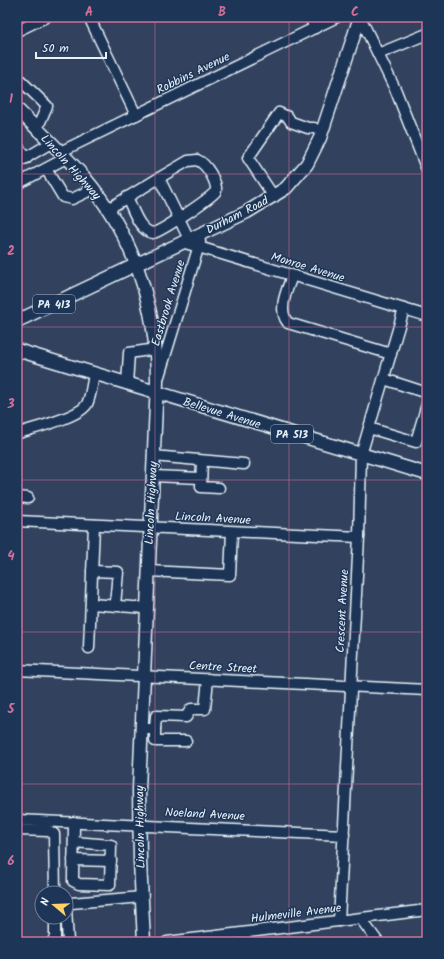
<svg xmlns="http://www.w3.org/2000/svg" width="444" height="959" font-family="Kalam,sans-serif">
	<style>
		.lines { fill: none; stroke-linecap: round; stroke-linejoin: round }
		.minor-casing { stroke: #e8f1f8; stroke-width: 13 }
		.major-casing { stroke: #e8f1f8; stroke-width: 15 }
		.minor { stroke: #1d3557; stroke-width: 10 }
		.major { stroke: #1d3557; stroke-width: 12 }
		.grid { fill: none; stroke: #d16f9a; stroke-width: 1; stroke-opacity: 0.55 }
		.labels { text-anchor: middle; stroke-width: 3; stroke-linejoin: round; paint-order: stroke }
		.shield { fill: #1d3557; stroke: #abb9c8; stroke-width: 1 }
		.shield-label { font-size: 11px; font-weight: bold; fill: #e8f1f8 }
		.street-label { font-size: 12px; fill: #e8f1f8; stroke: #1d3557 }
		.neatline { fill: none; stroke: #d16f9a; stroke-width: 1.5 }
		.grid-label { font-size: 13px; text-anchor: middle; font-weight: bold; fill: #d16f9a }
	</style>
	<rect width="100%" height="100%" fill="#32425e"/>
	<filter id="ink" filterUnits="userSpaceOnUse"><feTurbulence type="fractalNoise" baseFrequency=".025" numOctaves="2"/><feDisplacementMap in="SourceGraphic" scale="8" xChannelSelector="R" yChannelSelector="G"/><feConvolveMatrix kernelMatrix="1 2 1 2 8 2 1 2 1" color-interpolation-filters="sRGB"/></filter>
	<g filter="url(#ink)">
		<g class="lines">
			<g class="minor-casing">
				<g id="minor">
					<polyline points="89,17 136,115"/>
					<polyline points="310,17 315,28"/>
					<polyline points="360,17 396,91 427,170"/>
					<polyline points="17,31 46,17"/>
					<polyline points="378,54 427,34"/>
					<polyline points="17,77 47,106 37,129"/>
					<polyline points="17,146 27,158"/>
					<polyline points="60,152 337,17"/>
					<polyline points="17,163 51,143"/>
					<polyline points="46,169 63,197 72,199 93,189"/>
					<polyline points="17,184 66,158"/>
					<path d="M127,197C133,209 139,231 153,233C162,231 211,198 216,191C217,182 207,164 197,160L188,161L159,178"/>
					<polyline points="274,197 248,158 279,113 288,117 291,122 308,128 314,128"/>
					<polyline points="108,209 159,178 189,239"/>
					<polyline points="182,242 427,316"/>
					<path d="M292,276C287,290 277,310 288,323L391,354"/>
					<polyline points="159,376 200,242"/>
					<polyline points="384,379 427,393"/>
					<polyline points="127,384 129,353 156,349"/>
					<polyline points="369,428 416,442 427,404"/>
					<path d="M19,433C34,428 80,417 87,404C91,396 92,384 94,374"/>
					<polyline points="153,456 244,464"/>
					<polyline points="202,461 201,487 219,488"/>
					<polyline points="153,476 201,478"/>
					<polyline points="17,497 28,498"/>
					<polyline points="17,521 359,537"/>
					<polyline points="92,571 118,572 115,605"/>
					<polyline points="148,571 230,575 232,532"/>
					<polyline points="91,604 146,608"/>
					<polyline points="89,648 94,525"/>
					<polyline points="17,670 427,690"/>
					<polyline points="141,729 155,729 156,716 186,717 191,709 205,709 208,679"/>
					<polyline points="155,729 155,741 186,741"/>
					<polyline points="17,820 344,835"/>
					<polyline points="17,830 49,831 54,834 55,893"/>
					<path d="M74,842L111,845L110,885L79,884L73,881C73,862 74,842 74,822"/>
					<polyline points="73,860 111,861"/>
					<polyline points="361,919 378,942"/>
					<polyline points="339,921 359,537 361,455 404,309"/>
					<polyline points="52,942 55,938 55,917"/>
					<polyline points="68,942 66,908 71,903 142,897"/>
					<polyline points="167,942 427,910"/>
				</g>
			</g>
			<g class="major-casing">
				<g id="major">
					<path d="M17,109C39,131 63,153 84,177C133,234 157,306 157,382L139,789L140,861L144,942"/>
					<polyline points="17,321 247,212 286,188 307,164 320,138 360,17"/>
					<polyline points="17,350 427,474"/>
				</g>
			</g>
			<use href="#minor" class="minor"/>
			<use href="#major" class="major"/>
		</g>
	</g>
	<path class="grid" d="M155,17V942M289,17V942M17,174H427M17,327H427M17,480H427M17,632H427M17,784H427"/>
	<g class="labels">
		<g class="shield">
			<rect x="33" y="295" width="42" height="18" rx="3"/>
			<rect x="271" y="425" width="42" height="18" rx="3"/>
		</g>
		<g class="shield-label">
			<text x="54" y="308">PA 413</text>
			<text x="292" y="438">PA 513</text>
		</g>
		<g class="street-label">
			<text transform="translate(193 73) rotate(-26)" y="4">Robbins Avenue</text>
			<text transform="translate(71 167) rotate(48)" y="4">Lincoln Highway</text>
			<text transform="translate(237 215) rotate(-27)" y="4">Durham Road</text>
			<text transform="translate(308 267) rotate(17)" y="4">Monroe Avenue</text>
			<text transform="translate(168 303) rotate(-73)" y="4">Eastbrook Avenue</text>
			<text transform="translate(222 413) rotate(17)" y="4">Bellevue Avenue</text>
			<text transform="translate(151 503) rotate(-87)" y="4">Lincoln Highway</text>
			<text transform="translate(213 518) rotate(3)" y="4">Lincoln Avenue</text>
			<text transform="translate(342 611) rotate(-87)" y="4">Crescent Avenue</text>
			<text transform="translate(223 667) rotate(3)" y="4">Centre Street</text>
			<text transform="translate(205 814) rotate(3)" y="4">Noeland Avenue</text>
			<text transform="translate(140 827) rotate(-91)" y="4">Lincoln Highway</text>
			<text transform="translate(296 913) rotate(-7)" y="4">Hulmeville Avenue</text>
		</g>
	</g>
	<rect width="444" height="959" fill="none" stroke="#1d3557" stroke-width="44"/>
	<g transform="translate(54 905) rotate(289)"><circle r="19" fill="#1d3557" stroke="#6e8097"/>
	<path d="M0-3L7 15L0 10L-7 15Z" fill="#ffd166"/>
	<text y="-6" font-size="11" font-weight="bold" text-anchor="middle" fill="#e8f1f8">N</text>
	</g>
	<path d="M36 52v6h70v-6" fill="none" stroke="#e8f1f8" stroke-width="2"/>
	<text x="42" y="52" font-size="12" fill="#e8f1f8" stroke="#1d3557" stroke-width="3" paint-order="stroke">50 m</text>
	<rect x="22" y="22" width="400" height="915" class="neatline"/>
	<g class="grid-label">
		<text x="89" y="16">A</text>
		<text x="222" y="16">B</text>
		<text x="355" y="16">C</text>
		<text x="11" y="103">1</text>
		<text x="11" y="255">2</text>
		<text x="11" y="408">3</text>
		<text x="11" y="560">4</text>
		<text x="11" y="713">5</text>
		<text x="11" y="865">6</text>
	</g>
</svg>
